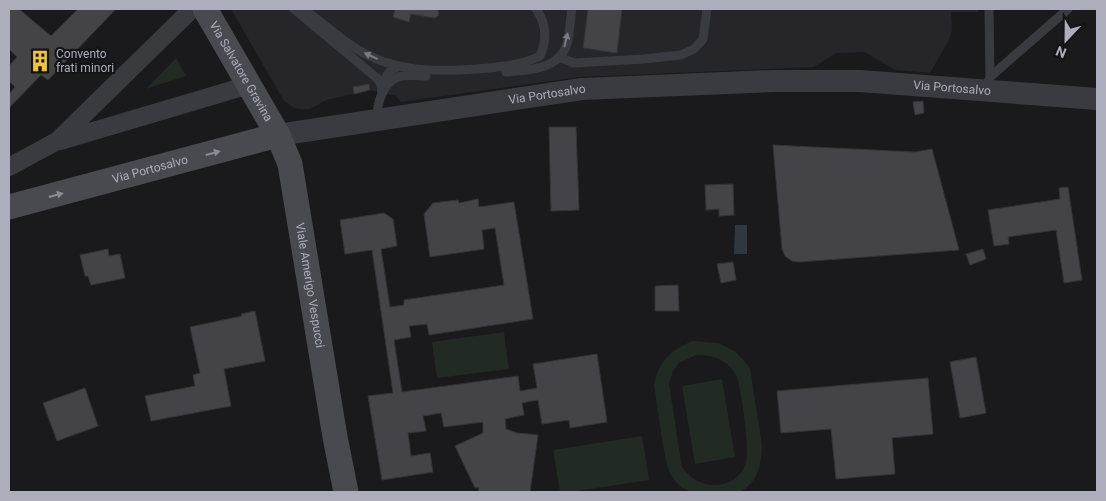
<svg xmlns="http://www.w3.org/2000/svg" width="1106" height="501" font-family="Roboto,sans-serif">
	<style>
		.built { fill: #262529 }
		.green { fill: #212a23; fill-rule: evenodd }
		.water { fill: #2f3740 }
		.building { fill: #444448; stroke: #343337 }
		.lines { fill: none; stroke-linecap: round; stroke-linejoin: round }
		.service { stroke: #3a3b40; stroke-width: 9 }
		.minor { stroke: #3a3b40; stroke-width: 18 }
		.tertiary { stroke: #3a3b40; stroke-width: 22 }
		.secondary { stroke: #484a50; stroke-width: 25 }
		.oneway { fill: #797b84 }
		.oneway2 { fill: #898c96 }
		.labels { text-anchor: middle; stroke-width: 4.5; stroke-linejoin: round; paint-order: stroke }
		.poi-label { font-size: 12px; fill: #acafbb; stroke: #141417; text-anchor: start }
		.street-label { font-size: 12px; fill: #acafbb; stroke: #141417 }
	</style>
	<rect width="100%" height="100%" fill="#1a191c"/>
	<polygon class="built" points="231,9 978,9 978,12 951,12 952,30 948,42 930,73 895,70 865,52 844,53 836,53 814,67 580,77 401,102 396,96 370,90 326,100 310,109 301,109 294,108 284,101"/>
	<g class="green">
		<polygon points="176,58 186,76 146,89"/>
		<polygon points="504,332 509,369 437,378 432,342"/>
		<path d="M693,341L719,343L736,352L750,368L762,445C762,462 758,483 741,491C734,495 721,492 714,492C692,492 684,495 671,475C664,465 657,401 654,385C658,361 672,349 693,341ZM696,355C712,355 726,359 735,373C741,381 750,453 746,463C739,484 714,491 696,480C690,477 686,472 682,467L669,384L673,371L679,363Z"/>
		<polygon points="722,379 735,457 695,464 682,386"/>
		<polygon points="642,436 649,480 571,492 560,492 553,450"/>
	</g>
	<polygon class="water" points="735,225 747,225 747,254 734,254"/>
	<g class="building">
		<polygon points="9,9 19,9 51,36 78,9 114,9 115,10 48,80 41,75 9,108 9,94 15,87 9,81 9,66 17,57 9,49"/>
		<polygon points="395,9 437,9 439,12 438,16 434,18 411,14 409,22 393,17"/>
		<polygon points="588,9 622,9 617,53 583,48"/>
		<polygon points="369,84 370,90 354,94 353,87"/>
		<polygon points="923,101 924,113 915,115 913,102"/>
		<polygon points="549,127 576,127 579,210 551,211"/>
		<polygon points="773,145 915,152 932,149 959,250 799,262 792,261 785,256 782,249"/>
		<polygon points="733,184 734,215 719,216 719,209 706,210 705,185"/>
		<polygon points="1068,187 1082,280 1064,283 1056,230 1008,237 1009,244 994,246 988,210 1060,199 1059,188"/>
		<polygon points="478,199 479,207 514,202 533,319 429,335 427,324 409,326 411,337 394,340 402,392 518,376 520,391 537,388 533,364 597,354 607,422 570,428 569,420 542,424 538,400 522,403 524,415 505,419 506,429 517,433 538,435 530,492 479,492 478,487 475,488 455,446 483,433 483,422 444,427 441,413 423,416 426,431 408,433 411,456 430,453 433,472 382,480 368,396 393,393 372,250 345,254 340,220 384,213 393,219 397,246 381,249 390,307 404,305 404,300 504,285 495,228 482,230 484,249 430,257 424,214 433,203 458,200 459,203"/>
		<polygon points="108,249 109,256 120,254 125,278 91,285 88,276 85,276 80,255"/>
		<polygon points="983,249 986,259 970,265 966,254"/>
		<polygon points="733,262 736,280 721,283 717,264"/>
		<polygon points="678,285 679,311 655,311 655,286"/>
		<polygon points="255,311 265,361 224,369 231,406 151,421 145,396 195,386 193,375 200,373 190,327 242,316 241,314"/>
		<polygon points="976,357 986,413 960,418 950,362"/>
		<polygon points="928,378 933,434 892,438 895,474 836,479 831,429 781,433 777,391"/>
		<polygon points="85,388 98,426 57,441 43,403"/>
	</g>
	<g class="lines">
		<g class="service">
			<polyline points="294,9 378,79 381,85 382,93"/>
			<path d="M304,9C321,22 337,36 355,48C393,72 434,72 477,69C499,67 520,66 540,56C547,40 547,24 536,9"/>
			<polyline points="989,9 990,77"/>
			<polyline points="559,57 574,63 644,59 681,55 694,49 703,39 707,9"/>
			<path d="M506,72C529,70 559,70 567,44C570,33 570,20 572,9"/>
			<polyline points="381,85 389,72 397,67"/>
			<polyline points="985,89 990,77 1068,9"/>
			<path d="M377,118C377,104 382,84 398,77C406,74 417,76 426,76"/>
		</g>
		<g class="minor">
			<polyline points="60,141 249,85"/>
			<polyline points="9,167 57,141 192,9"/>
		</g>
		<path class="tertiary" id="s1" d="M278,135L582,89L773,81H860L1097,99"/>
		<g class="secondary">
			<path id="s2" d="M205,9L278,135L290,164L335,437L346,492"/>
			<path id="s3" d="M9,207L278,135"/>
		</g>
	</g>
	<defs><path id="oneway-solid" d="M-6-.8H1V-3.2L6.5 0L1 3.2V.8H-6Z" transform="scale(1.25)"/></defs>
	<g class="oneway">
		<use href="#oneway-solid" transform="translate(566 40) rotate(-76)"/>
		<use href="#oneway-solid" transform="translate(371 56) rotate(-155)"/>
	</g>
	<g class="oneway2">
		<use href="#oneway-solid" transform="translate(213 153) rotate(-15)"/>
		<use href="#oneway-solid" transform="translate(56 195) rotate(-15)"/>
	</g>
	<defs>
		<g id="building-bare" transform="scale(1.725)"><path d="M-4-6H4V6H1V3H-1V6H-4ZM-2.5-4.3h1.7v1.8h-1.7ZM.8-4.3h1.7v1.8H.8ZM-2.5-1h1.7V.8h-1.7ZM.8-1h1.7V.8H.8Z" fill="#f0c33d" stroke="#141417" stroke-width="2.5" paint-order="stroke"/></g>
	</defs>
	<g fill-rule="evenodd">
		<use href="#building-bare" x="40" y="61"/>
	</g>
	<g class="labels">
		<g class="poi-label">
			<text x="56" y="58">Convento<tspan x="56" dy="14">frati minori</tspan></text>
		</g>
		<g class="street-label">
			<text dy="4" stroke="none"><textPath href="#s2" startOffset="72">Via Salvatore Gravina</textPath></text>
			<text dy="4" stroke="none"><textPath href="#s1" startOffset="678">Via Portosalvo</textPath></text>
			<text dy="4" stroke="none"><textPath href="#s1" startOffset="272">Via Portosalvo</textPath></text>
			<text dy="4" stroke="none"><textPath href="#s3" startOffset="146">Via Portosalvo</textPath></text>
			<text dy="4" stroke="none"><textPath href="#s2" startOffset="300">Viale Amerigo Vespucci</textPath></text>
		</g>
	</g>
	<rect width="1106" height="501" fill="none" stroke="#acafbb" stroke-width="20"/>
	<g transform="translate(1066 40) rotate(202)" stroke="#141417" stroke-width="4" paint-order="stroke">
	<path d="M0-4L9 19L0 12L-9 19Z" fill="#acafbb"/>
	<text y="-8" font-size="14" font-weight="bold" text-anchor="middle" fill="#acafbb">N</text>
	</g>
</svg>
